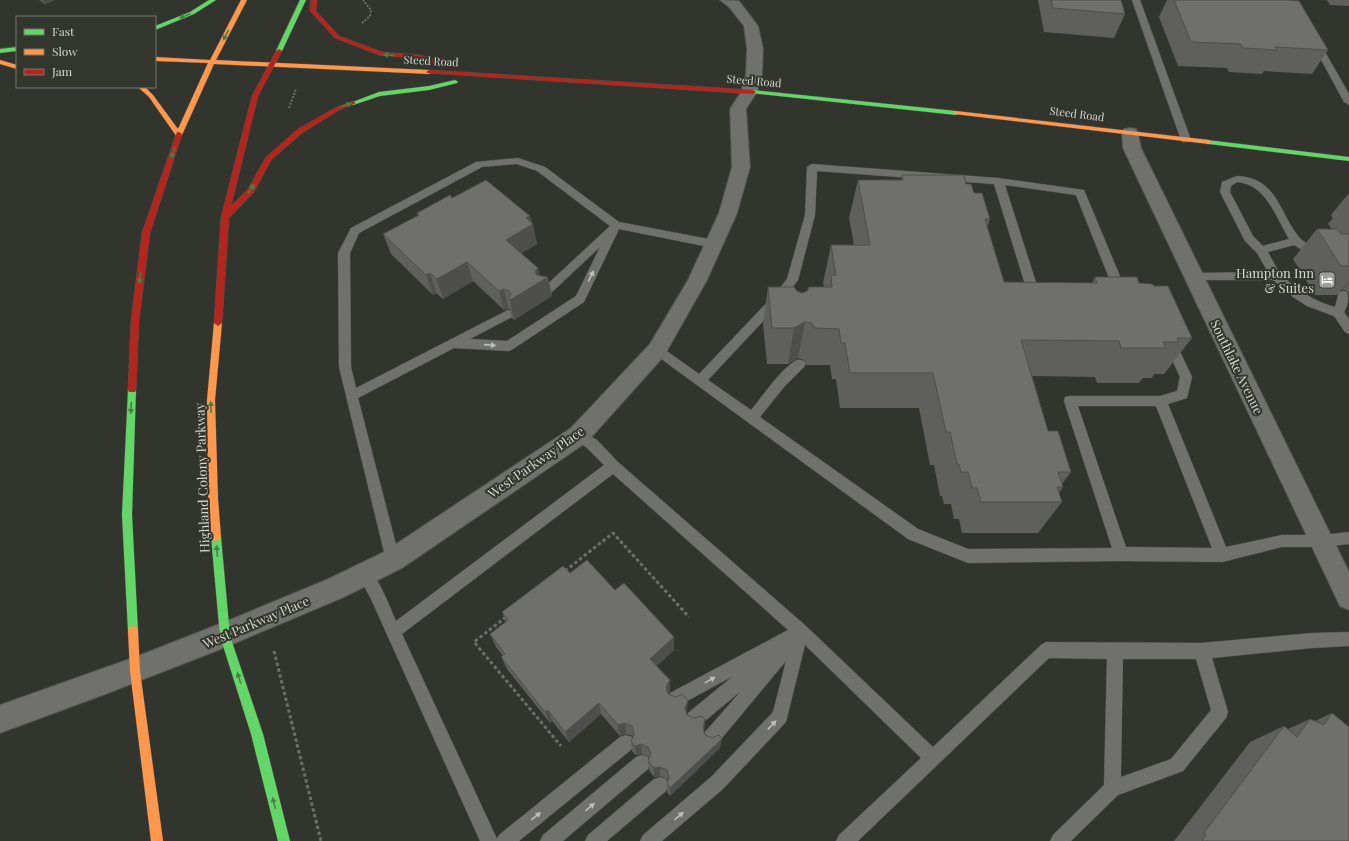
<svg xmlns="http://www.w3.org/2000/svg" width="1349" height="841" font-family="'Playfair Display',serif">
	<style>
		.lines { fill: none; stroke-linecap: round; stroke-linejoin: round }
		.lane-casing { stroke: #4f514b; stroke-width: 1 }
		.street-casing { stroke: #4f514b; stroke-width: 2 }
		.fast-casing { stroke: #4f514b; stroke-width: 1 }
		.slow-casing { stroke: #4f514b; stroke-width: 1 }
		.jam-casing { stroke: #4f514b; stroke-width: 1 }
		.path-far1 { stroke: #6d6e6a; stroke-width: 2; stroke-dasharray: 2 1.5; stroke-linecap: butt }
		.path { stroke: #6d6e6a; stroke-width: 3; stroke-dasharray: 3.5 2.5; stroke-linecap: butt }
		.lane { fill: #70716d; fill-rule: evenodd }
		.street { fill: #70716d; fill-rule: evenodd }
		.fast { fill: #63d668; fill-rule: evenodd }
		.slow { fill: #ff974d; fill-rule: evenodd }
		.jam { fill: #b3261e; fill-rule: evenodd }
		.wall { fill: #5f605d }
		.shaded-wall { fill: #4e4e4c }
		.building { fill: #6f706c; stroke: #4e4e4c }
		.oneway { fill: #497e47 }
		.oneway2 { fill: #bdbeb9 }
		.labels { text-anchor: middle; stroke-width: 4; stroke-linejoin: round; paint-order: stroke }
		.far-street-label { font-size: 11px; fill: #d7d8d2; stroke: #33362c }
		.poi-label { font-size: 13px; fill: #d7d8d2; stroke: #33362c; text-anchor: end }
		.street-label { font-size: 13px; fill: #d7d8d2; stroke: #33362c }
	</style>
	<rect width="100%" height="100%" fill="#32342e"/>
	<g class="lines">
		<g class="lane-casing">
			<g id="lane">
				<polygon points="1132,0 1140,0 1191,140 1190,142 1182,142 1181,140"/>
				<polygon points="1316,40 1320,43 1349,94 1349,105 1344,102 1312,43"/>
				<path d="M518,158L545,167L619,222L714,240L718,241L720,244L718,247L714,248L619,229L584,302L513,349L509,351L454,348L358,398L400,560L398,565L393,567L388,565L386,560L339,367L338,253L351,228L476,162ZM517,164L537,171L610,226L540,291L542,294L546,295L550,294L600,247L576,296L507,341L470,339L512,317L514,314L512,311L508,310L356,388L351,367L350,253L359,233L482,167Z"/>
				<path d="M812,164L998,178L1084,190L1127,293L1125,296L1121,297L1117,296L1115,293L1076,195L1005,185L1038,289L1044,290L1046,293L1044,296L1034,298L1030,297L1028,294L994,184L817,171L815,215L798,280L784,299L708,380L751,410C763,396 779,371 795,361C798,359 801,360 804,361L806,364L804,367L784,387L760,417L918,529L968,549L1112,548L1064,401L1065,397L1070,396H1160L1177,391L1180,377L1164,342L1166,339L1170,337L1174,339L1192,377L1187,398L1168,404L1226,547L1282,535H1322L1349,532V544L1322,547H1282L1222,562L1121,561L968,563L908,539L653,353L651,350L653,347L657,345L661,347L699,374L776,293L787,279L805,215L807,167ZM1078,406H1156L1212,548L1126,547Z"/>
				<path d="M1237,176C1277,178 1278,210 1298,236C1303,243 1314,246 1321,252L1323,255L1321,258L1317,259L1294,245L1268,252C1272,259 1276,268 1281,274C1295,289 1315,302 1335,307L1339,292L1343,291L1347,292C1349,298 1348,306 1344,312L1349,319V334L1345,332L1334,316L1307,306L1293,297L1273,280H1189L1187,277L1189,274L1193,273L1268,272L1257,253L1245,241L1220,192L1222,182ZM1237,182C1266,184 1276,217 1289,239L1263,246L1253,236L1230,192L1231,186Z"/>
				<path d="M579,430L597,440L618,462L806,626L933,747L1041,645L1046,642L1201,643L1312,633L1349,632V646L1312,648L1212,658L1228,712L1226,718L1183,771L1118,795L1071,841H1050L1053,835L1104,785L1107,659L1049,658L858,841H836L839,835L921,758L805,645L786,722L723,789L662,841H640L643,835L711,777L773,712L786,661L717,744L711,746L705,744L703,738L705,732L741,691L700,725L694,727L688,725L686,719L688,713L733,676L676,707L670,705L668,699L670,693L788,630L613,474L402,634L497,839L499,835L620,737L626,735L632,737L634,743L632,749L519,841H480L371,599L358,575L360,570L365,568C378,573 390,608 396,621L604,465L587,448L574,439L572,435L574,431ZM1123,659H1196L1211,710L1171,759L1121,777Z"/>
				<polygon points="642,755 648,757 650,763 648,769 563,841 540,841 543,835 636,757"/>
				<polygon points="660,777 666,779 668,785 666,791 607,841 585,841 588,835 654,779"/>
			</g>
		</g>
		<g class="street-casing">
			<g id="street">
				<polygon points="720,0 739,1 758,26 763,49 762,74 757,92 746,109 750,167 737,213 707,280 664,356 587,442 402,568 344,597 216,651 103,695 0,733 0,705 138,656 232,619 326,580 384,552 571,428 650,344 688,280 719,213 732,167 730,109 741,92 746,74 747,49 744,26 729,7"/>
				<polygon points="1130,128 1136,129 1138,133 1141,148 1349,572 1349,610 1340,606 1123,148 1122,133 1124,129"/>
			</g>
		</g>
		<g class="fast-casing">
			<g id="fast">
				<polygon points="209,0 216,0 194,14 155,30 155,26 190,12"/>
				<polygon points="300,0 306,0 282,51 277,52 276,51"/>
				<polygon points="17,47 17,51 0,53 0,49"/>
				<polygon points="455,80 458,82 457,83 429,90 380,96 353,105 350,103 379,92 429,86"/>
				<polygon points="753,90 956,111 959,113 956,115 751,93 751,91"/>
				<polygon points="1207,140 1349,157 1349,161 1209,144 1207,144"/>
				<polygon points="132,386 135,388 136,390 132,515 138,631 137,635 133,636 129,635 128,631 122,515 128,390 129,388"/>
				<polygon points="216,533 219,534 221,537 230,636 263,734 290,841 278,841 251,734 220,636 211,537 213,534"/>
			</g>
		</g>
		<g class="slow-casing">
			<g id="slow">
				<polygon points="241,0 247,0 216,60 429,70 432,72 429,74 214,64 182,135 179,137 177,137 149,97 138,87 145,87 153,95 178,129 208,63 155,61 155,57 210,60"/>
				<polygon points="0,60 17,65 17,69 0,64"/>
				<polygon points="956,111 1209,140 1212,142 1209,144 954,114 953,113"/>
				<polygon points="218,320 222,323 215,400 218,499 221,537 219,540 216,541 213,540 211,537 208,499 207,400 214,323"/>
				<polygon points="133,626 137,627 138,631 140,671 163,841 151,841 130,671 128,631 129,627"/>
			</g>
		</g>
		<g class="jam-casing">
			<g id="jam">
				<polygon points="311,0 317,0 316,11 339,36 382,52 420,55 451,65 448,67 420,59 379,55 335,38 310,11"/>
				<polygon points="279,49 282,51 258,96 231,206 248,189 266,157 298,129 335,108 353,101 356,103 339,110 302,133 271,160 254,192 229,218 222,323 218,326 214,323 221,217 252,96 276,51"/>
				<polygon points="429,70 753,90 756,92 753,94 427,73 427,71"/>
				<polygon points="177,132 179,132 182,134 150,233 139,321 136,390 135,392 129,392 128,390 131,321 142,233"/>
			</g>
		</g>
		<g class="path-far1">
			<polyline points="362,23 370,16 371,10 363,0"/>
			<polyline points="289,108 296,89"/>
		</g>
		<g class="path">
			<polyline points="565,571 613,533 689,617"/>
			<polyline points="506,617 474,642 561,746"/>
			<polyline points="274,651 321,841"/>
		</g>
		<use href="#lane" class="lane"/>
		<use href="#street" class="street"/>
		<use href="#fast" class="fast"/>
		<use href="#slow" class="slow"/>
		<use href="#jam" class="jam"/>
	</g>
	<g class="wall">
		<polygon points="39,0 55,0 45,4"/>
		<polygon points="1038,0 1121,0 1125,14 1114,38 1044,32"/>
		<polygon points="1167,0 1289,0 1328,50 1312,74 1264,71 1262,74 1229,72 1227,68 1178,66 1159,17"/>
		<polygon points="1327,0 1349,0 1349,6 1330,5"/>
		<polygon points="902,175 966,184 974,193 990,219 987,227 1004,282 1092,283 1095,277 1139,283 1154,286 1192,338 1164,374 1154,374 1152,378 1143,378 1139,383 1097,383 1095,377 1032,376 1048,431 1071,472 1062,484 1063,487 1059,493 1062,502 1038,533 962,533 959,519 954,519 951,504 944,504 942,496 940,496 934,465 930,465 919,408 840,408 836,379 832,379 830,365 807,365 804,360 798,358 788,364 767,364 763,324 768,287 797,291 802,293 824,287 823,283 831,245 854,245 849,218 858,180 901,180"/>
		<polygon points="1349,193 1349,294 1347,291 1343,290 1341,290 1337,295 1315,295 1293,259 1317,229 1332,229 1328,224 1333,218 1331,215"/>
		<polygon points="452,198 530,216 537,244 521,253 538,268 539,275 552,296 514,320 512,318 510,309 508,309 504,310 473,281 443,299 436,293 433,295 391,254 383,234 418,216 417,213"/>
		<polygon points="570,573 615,590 674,650 656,666 670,691 668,694 687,712 687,715 694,718 705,720 704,732 705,735 720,748 670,796 667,792 667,784 668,780 667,779 660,776 654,777 649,770 648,761 649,757 642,754 636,755 632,751 631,741 633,736 626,734 620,736 601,714 569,742 552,721 550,723 507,669 501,657 503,656 496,647 490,634 506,622 502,612"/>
		<polygon points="1332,713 1349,841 1174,841 1250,742 1284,726 1288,729 1310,719 1315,721"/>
	</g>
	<g class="shaded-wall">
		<polygon points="42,0 55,0 45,4"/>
		<polygon points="530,216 531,225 533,224 537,244 510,260 506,240 526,218"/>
		<polygon points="467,262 473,281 443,299 437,279"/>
		<polygon points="538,268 540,281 548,277 552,296 514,320 510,300"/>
		<polygon points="430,273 436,293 433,295 426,275"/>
		<polygon points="1349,282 1349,283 1343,290 1341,290"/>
		<polygon points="504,289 508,309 504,310 499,291"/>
		<polygon points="805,322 798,358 788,364 794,328"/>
		<polygon points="674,637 674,650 651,671 650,659"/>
		<polygon points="670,680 670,691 667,699 666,687"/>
		<polygon points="688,701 687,712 685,719 685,708"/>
		<polygon points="599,703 601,714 569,742 565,732"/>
		<polygon points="548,710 552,721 550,723 545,712"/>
		<polygon points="705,720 704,731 702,738 703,727"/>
		<polygon points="625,723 626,734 620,736 618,725"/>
		<polygon points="722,739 720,748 670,796 670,788"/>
		<polygon points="641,744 642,754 636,755 635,746"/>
		<polygon points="660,767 660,776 654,777 654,768"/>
	</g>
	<g class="building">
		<polygon points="1051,0 1121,0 1125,14 1053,8"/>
		<polygon points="1174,0 1289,0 1299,1 1328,50 1275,47 1277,50 1243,48 1241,44 1191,42"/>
		<polygon points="902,175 964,175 966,184 971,184 974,193 982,193 990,219 985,219 1004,282 1097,283 1095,277 1137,277 1139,283 1152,284 1154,286 1168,286 1192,338 1177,338 1179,342 1163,342 1166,348 1121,348 1119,341 1021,340 1048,431 1058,431 1071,472 1058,472 1063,487 1057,487 1062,502 981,502 977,488 972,488 968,472 961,472 959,464 957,464 950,432 946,432 933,373 850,373 845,343 841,343 839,329 815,328 812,323 805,322 794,328 772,328 768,287 794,287 797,291 802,293 807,291 809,287 832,287 831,275 836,275 831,245 870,245 858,180 903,180"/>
		<polygon points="486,180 530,216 526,218 533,224 506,240 538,268 535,271 537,275 548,277 510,300 508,299 511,294 509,291 504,289 499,291 467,262 437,279 430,273 426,275 383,234 419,215 417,213 450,195 452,198"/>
		<polygon points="1317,229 1336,229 1341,234 1349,234 1349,266 1341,266"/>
		<polygon points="587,560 615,590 624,583 674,637 650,659 670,680 666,687 668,694 676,697 682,694 688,701 685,708 687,715 694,718 702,716 705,720 703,727 705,735 712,738 719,735 722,739 670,788 667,784 669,777 667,770 660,767 654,768 648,761 651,754 648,747 641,744 635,746 631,741 634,734 632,726 625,723 618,725 599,703 565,732 548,710 545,712 501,657 505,654 490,634 508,620 502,612 563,566 570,573"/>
		<polygon points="1332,713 1349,727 1349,841 1202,841 1206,835 1204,833 1284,726 1297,737 1310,719 1324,725"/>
	</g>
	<defs><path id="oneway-solid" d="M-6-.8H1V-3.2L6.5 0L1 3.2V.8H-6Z"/></defs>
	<g class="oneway">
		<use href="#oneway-solid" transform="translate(185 16) rotate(158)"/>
		<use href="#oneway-solid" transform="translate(226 35) rotate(118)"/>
		<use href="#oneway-solid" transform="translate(389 55) rotate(-175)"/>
		<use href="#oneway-solid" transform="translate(346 105) rotate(-19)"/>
		<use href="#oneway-solid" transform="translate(173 153) rotate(109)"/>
		<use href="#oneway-solid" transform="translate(251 189) rotate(-55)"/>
		<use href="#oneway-solid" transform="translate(140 278) rotate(97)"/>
		<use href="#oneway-solid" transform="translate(211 407) rotate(-91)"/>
		<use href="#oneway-solid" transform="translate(131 408) rotate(93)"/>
		<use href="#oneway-solid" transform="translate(217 551) rotate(-95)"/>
		<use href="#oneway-solid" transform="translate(239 678) rotate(-108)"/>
		<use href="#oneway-solid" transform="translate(274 803) rotate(-104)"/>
	</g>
	<g class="oneway2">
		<use href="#oneway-solid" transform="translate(591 276) rotate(-64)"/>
		<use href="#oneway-solid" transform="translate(490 345) rotate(4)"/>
		<use href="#oneway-solid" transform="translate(710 680) rotate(-29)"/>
		<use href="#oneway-solid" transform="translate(772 725) rotate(-47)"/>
		<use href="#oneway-solid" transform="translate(590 807) rotate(-40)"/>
		<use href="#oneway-solid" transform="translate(536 816) rotate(-39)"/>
		<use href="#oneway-solid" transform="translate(679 816) rotate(-40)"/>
	</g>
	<defs>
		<g id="hotel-square" transform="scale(0.9)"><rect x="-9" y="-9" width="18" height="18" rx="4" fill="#9d9f99" stroke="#33362c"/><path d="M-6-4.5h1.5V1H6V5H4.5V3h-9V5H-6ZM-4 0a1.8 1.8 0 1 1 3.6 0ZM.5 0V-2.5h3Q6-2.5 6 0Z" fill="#fff"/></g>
	</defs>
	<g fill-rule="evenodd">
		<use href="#hotel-square" x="1327" y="280"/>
	</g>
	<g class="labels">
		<g class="far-street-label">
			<text transform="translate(431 61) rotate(3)" y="4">Steed Road</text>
			<text transform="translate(754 81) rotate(5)" y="4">Steed Road</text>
			<text transform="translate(1077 114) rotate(7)" y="4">Steed Road</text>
		</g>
		<g class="poi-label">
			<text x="1314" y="278">Hampton Inn<tspan x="1314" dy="15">&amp; Suites</tspan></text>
		</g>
		<g class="street-label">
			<text transform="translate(1237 367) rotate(64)" y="5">Southlake Avenue</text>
			<text transform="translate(536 462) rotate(-35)" y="5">West Parkway Place</text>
			<text transform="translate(202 478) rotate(-92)" y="5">Highland Colony Parkway</text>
			<text transform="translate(256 622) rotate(-23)" y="5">West Parkway Place</text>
		</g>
	</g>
	<rect x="16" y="16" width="140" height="72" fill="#33362c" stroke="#75776e"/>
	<rect x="24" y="29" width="20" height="6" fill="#63d668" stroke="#75776e"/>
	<text x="52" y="36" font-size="12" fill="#d7d8d2">Fast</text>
	<rect x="24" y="49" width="20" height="6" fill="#ff974d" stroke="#75776e"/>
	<text x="52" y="56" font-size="12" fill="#d7d8d2">Slow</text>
	<rect x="24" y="69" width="20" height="6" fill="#b3261e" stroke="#75776e"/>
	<text x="52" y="76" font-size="12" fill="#d7d8d2">Jam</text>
</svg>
